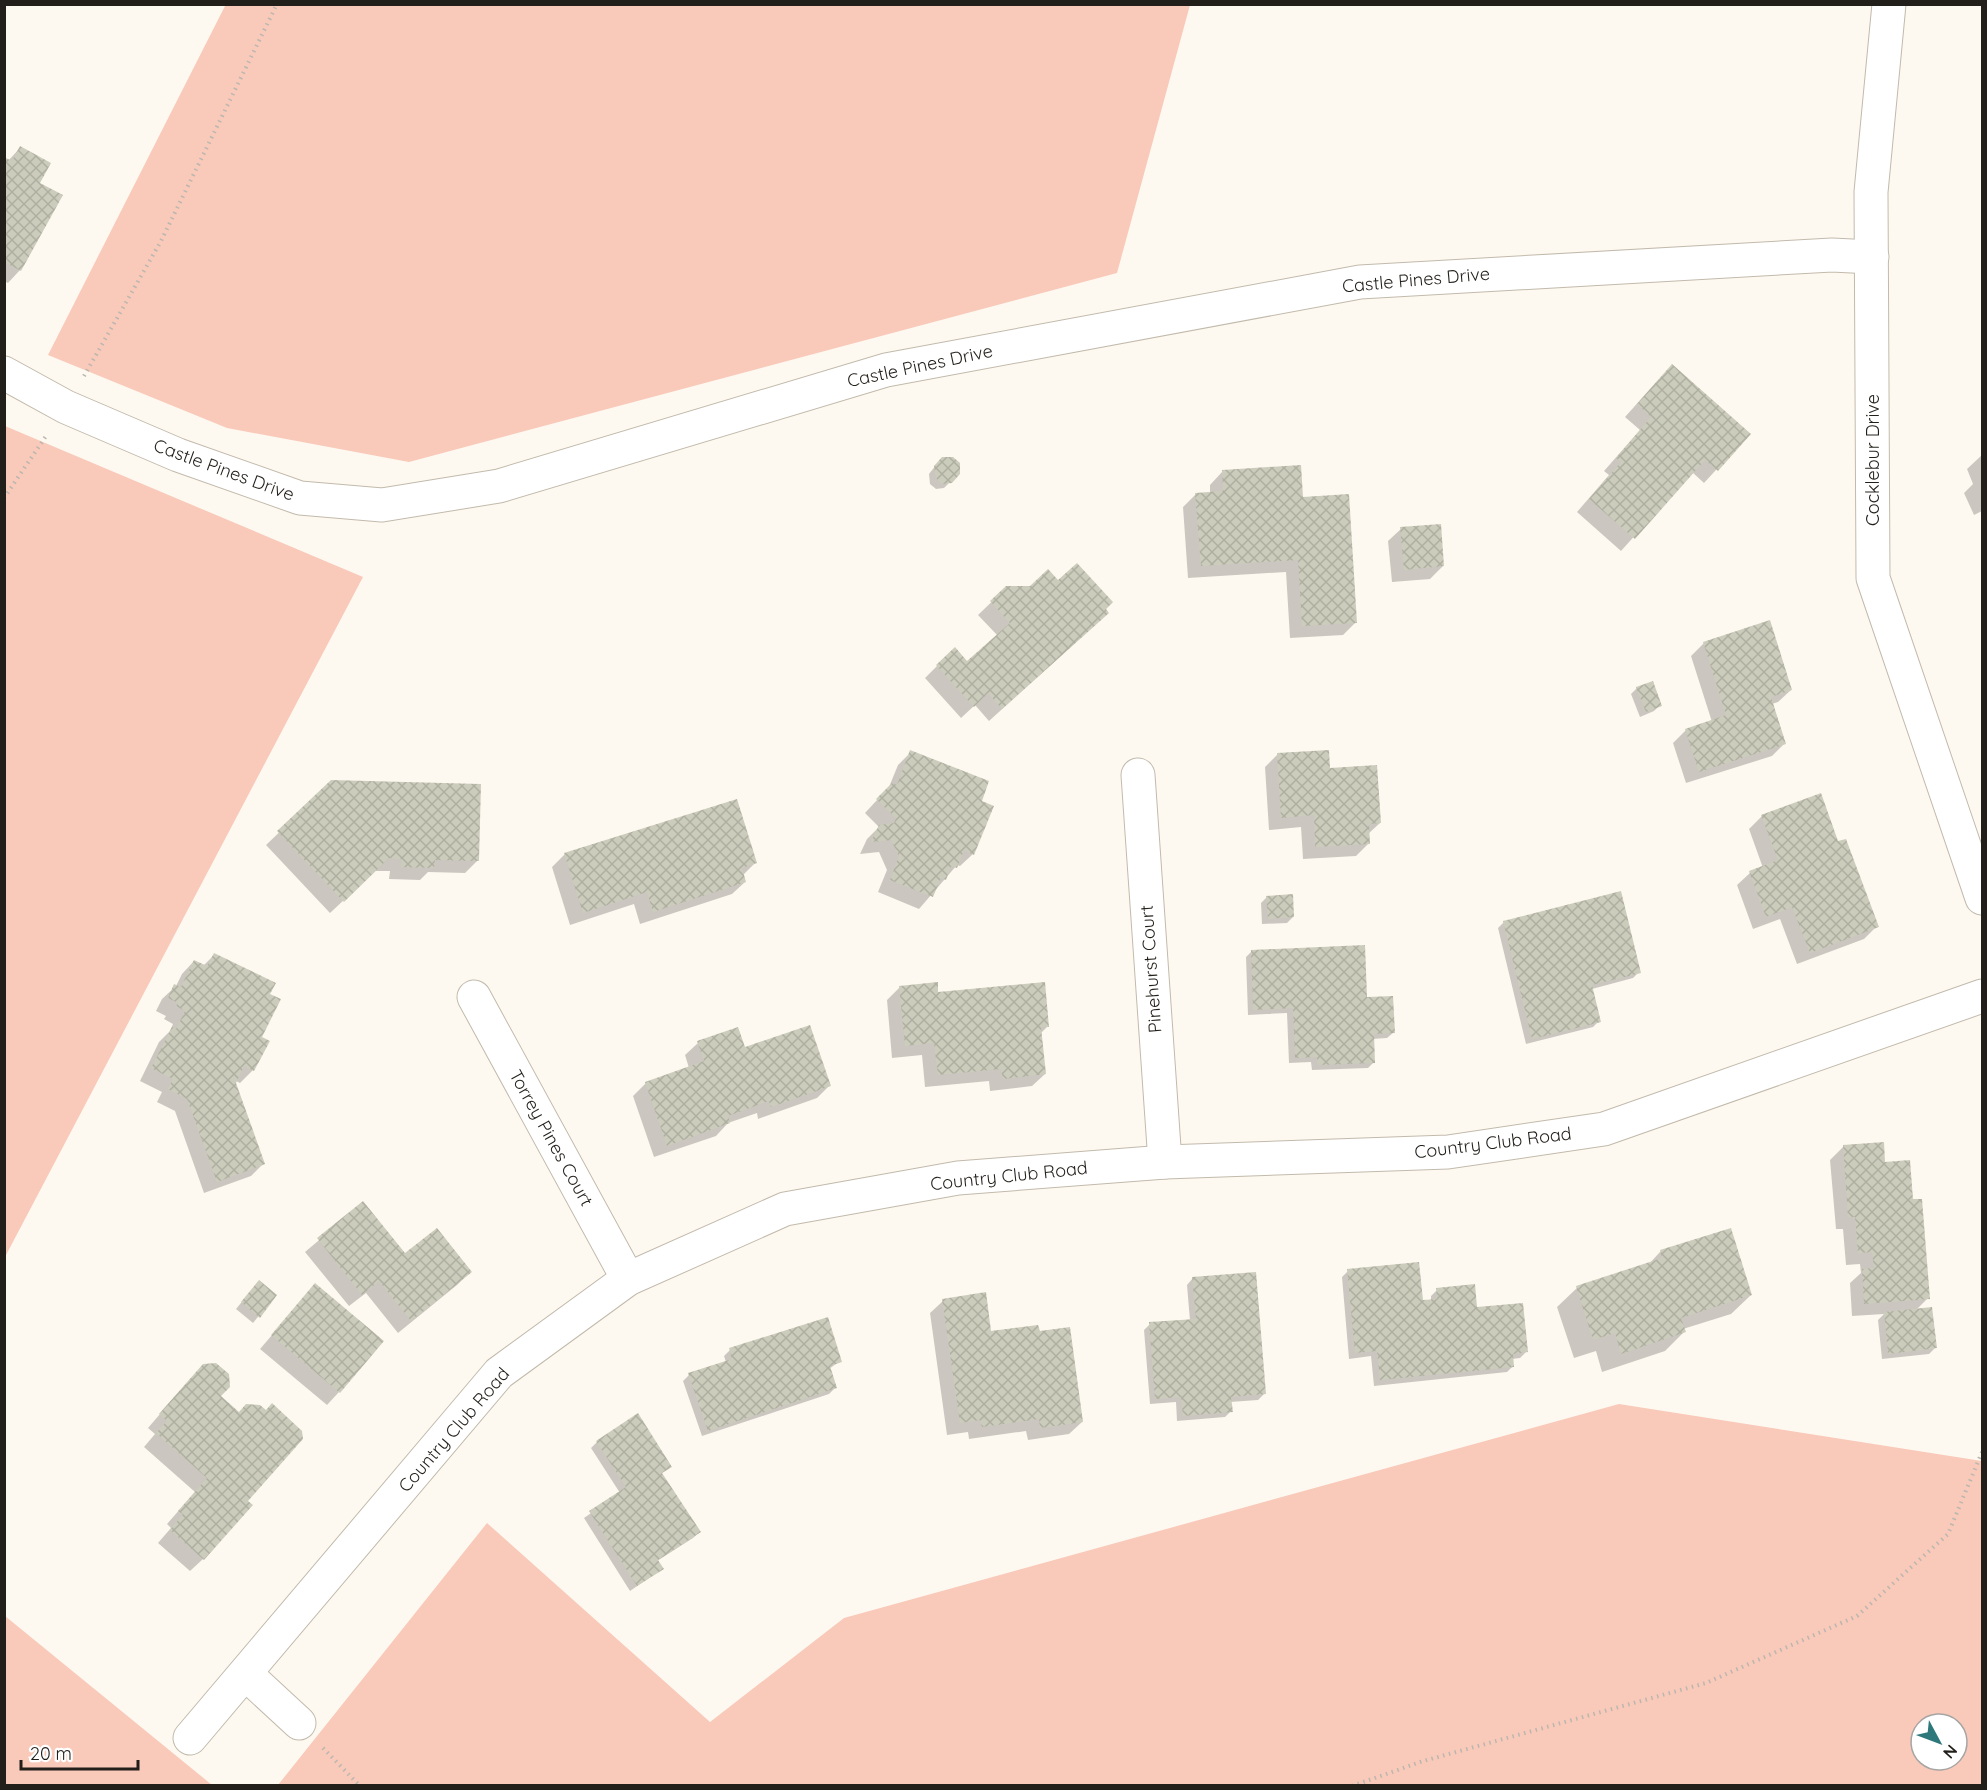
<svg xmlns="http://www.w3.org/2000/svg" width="1987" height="1790" font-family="Quicksand,sans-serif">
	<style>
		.green { fill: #f9c9ba; fill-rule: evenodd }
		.shadow { fill: #0003 }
		.building { fill: url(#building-cross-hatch) }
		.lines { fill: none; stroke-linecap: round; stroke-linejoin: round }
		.minor-casing { stroke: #c2baac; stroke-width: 35 }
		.path { stroke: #bbb7af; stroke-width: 4; stroke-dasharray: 1.5 4.5; stroke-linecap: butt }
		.minor { stroke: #fff; stroke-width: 33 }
		.labels { text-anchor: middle; stroke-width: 5; stroke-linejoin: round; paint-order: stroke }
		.street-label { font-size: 18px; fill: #221f1a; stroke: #fff }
	</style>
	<defs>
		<pattern id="building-cross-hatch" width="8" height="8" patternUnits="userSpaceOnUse" patternTransform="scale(1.5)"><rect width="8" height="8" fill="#ccccbc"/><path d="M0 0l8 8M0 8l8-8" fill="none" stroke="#afafa1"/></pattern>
	</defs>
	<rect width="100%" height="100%" fill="#fef9f0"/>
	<g class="green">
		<polygon points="226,4 1190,4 1190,5 1117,273 409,462 227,428 48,355"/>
		<polygon points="5,426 363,577 5,1257"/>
		<path d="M1619,1404L1982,1461V1785H278L487,1523L710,1722L844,1618ZM1921,1724H1957V1760H1921Z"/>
		<polygon points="5,1616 212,1785 5,1785"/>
	</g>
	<g class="shadow">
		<polygon points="20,148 38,184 20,270 8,283 4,281 4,159 8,161"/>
		<polygon points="1659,379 1749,434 1704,483 1692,472 1621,551 1577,512 1609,475 1604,471 1640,430 1625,417"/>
		<polygon points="1982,455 1982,511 1974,515 1964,493 1973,484 1967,469"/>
		<polygon points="936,465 959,473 944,488 936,489 930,484 929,474"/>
		<polygon points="1222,472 1301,499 1356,622 1343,635 1290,638 1286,572 1188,578 1183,507 1196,494 1210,493 1210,485"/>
		<polygon points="1401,529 1443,566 1430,579 1392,582 1388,541"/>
		<polygon points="1058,582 1104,609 1095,625 989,721 975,705 961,718 925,678 937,666 967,663 998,636 978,615 1006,588 1030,588"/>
		<polygon points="1704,643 1791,690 1778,702 1772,704 1785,743 1772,756 1686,783 1673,743 1686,730 1712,722 1691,656"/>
		<polygon points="1637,688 1660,705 1654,711 1640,717 1631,694"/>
		<polygon points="911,752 980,802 973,854 960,866 957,865 919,909 878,892 887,870 879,852 860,854 867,839 879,827 865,813 889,787 898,765"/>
		<polygon points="1278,754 1328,770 1380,823 1368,834 1369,843 1356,856 1303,859 1301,827 1269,830 1265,767"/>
		<polygon points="332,782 478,860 465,873 428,872 420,880 389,879 390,871 375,871 330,913 266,845"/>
		<polygon points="1762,816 1837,843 1877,926 1864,939 1797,964 1780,919 1753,929 1737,885 1750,873 1763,868 1749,829"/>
		<polygon points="565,854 755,863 743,875 745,882 732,894 640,924 634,904 570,925 552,867"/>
		<polygon points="1267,897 1293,917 1287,923 1262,924 1261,903"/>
		<polygon points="1504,922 1639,972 1633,978 1592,989 1599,1021 1593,1027 1526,1044 1498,928"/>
		<polygon points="1252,951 1394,1032 1387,1038 1372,1039 1374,1062 1368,1068 1312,1070 1311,1062 1289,1063 1287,1013 1248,1015 1246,957"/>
		<polygon points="214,955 268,995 253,1070 240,1083 236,1081 235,1083 264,1163 251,1176 204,1193 175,1111 157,1102 162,1092 140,1081 159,1042 170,1031 173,1024 164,1019 166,1016 156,1011 162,999 176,986 182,974 194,961 203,966"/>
		<polygon points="900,987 1048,1026 1040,1034 1045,1074 1032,1086 990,1091 989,1081 925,1087 922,1055 892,1058 887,1000"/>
		<polygon points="698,1043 744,1049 829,1086 817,1098 758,1119 757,1113 728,1123 716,1136 654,1157 633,1096 646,1083 689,1068 685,1055"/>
		<polygon points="1843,1147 1884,1164 1912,1201 1928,1298 1916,1310 1935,1348 1929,1354 1882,1359 1878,1320 1884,1314 1852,1316 1850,1283 1861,1273 1860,1264 1846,1265 1843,1229 1836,1229 1830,1160"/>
		<polygon points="363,1203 405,1255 470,1272 457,1285 398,1333 366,1293 349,1306 305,1252"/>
		<polygon points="1660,1252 1751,1295 1731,1314 1683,1329 1684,1332 1665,1351 1602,1372 1596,1351 1574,1358 1557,1307 1577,1288 1648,1265"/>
		<polygon points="1348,1271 1421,1302 1431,1301 1431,1296 1437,1290 1476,1309 1526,1352 1520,1358 1512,1359 1513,1366 1507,1372 1374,1386 1371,1356 1349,1359 1342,1277"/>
		<polygon points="1193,1278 1264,1394 1258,1400 1230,1402 1231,1411 1225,1417 1177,1421 1176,1402 1150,1404 1144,1330 1150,1324 1190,1321 1187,1285"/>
		<polygon points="315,1285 339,1392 327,1405 260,1349"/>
		<polygon points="253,1288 275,1296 253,1323 236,1309"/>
		<polygon points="943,1301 990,1333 1082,1422 1069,1434 1028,1440 1026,1431 969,1439 968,1432 947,1435 930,1313"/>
		<polygon points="730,1350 840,1361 829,1369 835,1388 829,1394 702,1436 683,1381 689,1375 726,1362 724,1356"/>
		<polygon points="190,1379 219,1397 239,1413 246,1501 203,1559 190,1571 158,1543 171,1528 167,1524 195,1492 144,1447 155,1434 148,1428"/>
		<polygon points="597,1442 670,1466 661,1474 699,1532 693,1538 657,1561 662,1569 630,1591 584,1518 620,1493 591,1448"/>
	</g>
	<g class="building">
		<polygon points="20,146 51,163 40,183 63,195 21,271 4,262 4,157 12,161"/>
		<polygon points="1672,364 1751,434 1718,471 1705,460 1635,539 1589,499 1621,462 1616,458 1651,417 1637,404"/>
		<polygon points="942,457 953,457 960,463 960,474 952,483 942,484 936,478 934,466"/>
		<polygon points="1301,465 1303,497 1349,494 1357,623 1302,626 1298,560 1201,566 1195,493 1223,491 1222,470"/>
		<polygon points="1441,524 1444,566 1404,570 1400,527"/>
		<polygon points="1077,563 1113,602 1106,609 1109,613 1002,709 988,693 974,707 936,665 955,647 967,661 1010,623 990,601 1006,586 1030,586 1048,569 1058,580"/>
		<polygon points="1770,620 1792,690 1771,697 1786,744 1699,772 1685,729 1726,715 1703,642"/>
		<polygon points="1653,681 1662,706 1646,712 1636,687"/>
		<polygon points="910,750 989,781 982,801 994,806 974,855 964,850 957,868 951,866 946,880 941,878 933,897 890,880 899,856 891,840 871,842 879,825 894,823 896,818 876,799 892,783 897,785"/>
		<polygon points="1329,750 1330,768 1377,765 1381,823 1369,824 1370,844 1315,847 1314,815 1281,818 1277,753"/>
		<polygon points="331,780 481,784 479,861 435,860 434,868 401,867 402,859 389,858 344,902 277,831"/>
		<polygon points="1821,793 1838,841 1846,839 1879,927 1810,953 1792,907 1766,917 1749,871 1778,860 1761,815"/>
		<polygon points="737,799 757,863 742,868 746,882 653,912 647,892 583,913 564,853"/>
		<polygon points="1621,891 1641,973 1592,985 1601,1022 1532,1039 1503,921"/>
		<polygon points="1293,894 1294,917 1268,919 1266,896"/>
		<polygon points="1365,945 1367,997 1393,996 1395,1033 1374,1034 1375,1063 1318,1065 1317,1057 1295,1058 1293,1008 1253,1010 1251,950"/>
		<polygon points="214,953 276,983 270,994 281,999 262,1037 270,1041 254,1071 244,1066 236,1083 265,1164 217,1182 187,1099 168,1089 173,1079 151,1068 172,1027 176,1029 185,1011 176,1006 178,1003 168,998 174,984 181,987 194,960 207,966"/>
		<polygon points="938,982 938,992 1045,982 1049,1027 1041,1027 1046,1074 1003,1079 1001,1069 938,1075 934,1043 905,1046 899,986"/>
		<polygon points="810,1025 831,1086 771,1107 769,1101 728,1116 730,1123 667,1146 645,1082 704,1061 697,1041 738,1027 745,1047"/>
		<polygon points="1884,1142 1885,1162 1910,1160 1913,1199 1922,1199 1930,1299 1864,1304 1862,1269 1874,1268 1872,1252 1858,1253 1855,1217 1848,1217 1843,1145"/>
		<polygon points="363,1201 405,1253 437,1228 472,1272 411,1321 379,1281 362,1295 317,1238"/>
		<polygon points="1731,1228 1752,1295 1681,1318 1686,1332 1621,1354 1615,1333 1593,1340 1576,1286 1662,1258 1660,1250"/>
		<polygon points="1419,1262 1423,1300 1437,1299 1436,1288 1475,1284 1477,1307 1523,1303 1528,1352 1513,1354 1514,1367 1380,1380 1377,1351 1355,1353 1347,1269"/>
		<polygon points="1256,1272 1266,1394 1231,1397 1233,1412 1183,1416 1181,1397 1155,1399 1149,1322 1196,1319 1192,1277"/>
		<polygon points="259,1280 277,1295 260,1318 241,1302"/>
		<polygon points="315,1283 384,1341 340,1393 271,1335"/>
		<polygon points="986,1292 991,1331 1038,1325 1040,1331 1070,1327 1083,1422 1040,1428 1039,1419 982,1427 980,1420 960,1423 942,1299"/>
		<polygon points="1932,1307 1937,1348 1888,1354 1884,1312"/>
		<polygon points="828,1317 842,1362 830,1366 837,1388 708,1431 688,1373 732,1359 729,1348"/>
		<polygon points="216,1363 229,1374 230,1387 221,1396 239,1412 246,1404 260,1405 266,1410 272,1403 302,1431 303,1439 248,1501 253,1505 204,1560 170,1530 183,1514 178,1511 207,1478 156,1433 167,1421 159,1414 203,1364"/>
		<polygon points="638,1413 672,1467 662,1473 701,1532 658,1560 664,1569 637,1586 589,1511 626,1487 596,1441"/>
	</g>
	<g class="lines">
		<g class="minor-casing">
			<g id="minor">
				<polyline points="1889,4 1871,192 1873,578 1982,898"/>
				<polyline points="4,373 66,407 178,455 300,498 382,505 499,486 886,370 1360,282 1832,255 1872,257"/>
				<polyline points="1138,775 1165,1162"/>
				<polyline points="474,997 628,1279"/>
				<polyline points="246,1674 299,1723"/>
				<polyline points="190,1738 499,1373 628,1279 785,1209 958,1178 1165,1162 1448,1152 1604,1129 1982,996"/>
			</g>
		</g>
		<g class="path">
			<polyline points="84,376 161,241 277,4"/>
			<polyline points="4,498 46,436"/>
			<polyline points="323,1748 360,1786"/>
			<polyline points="1352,1786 1420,1762 1706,1683 1857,1616 1948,1534 1982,1452"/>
		</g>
		<use href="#minor" class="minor"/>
	</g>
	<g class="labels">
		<g class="street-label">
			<text transform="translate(1416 280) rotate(-5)" y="6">Castle Pines Drive</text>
			<text transform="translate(920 366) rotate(-12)" y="6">Castle Pines Drive</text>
			<text transform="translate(1873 460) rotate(-90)" y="6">Cocklebur Drive</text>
			<text transform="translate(224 470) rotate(20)" y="6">Castle Pines Drive</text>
			<text transform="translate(1151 969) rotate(-94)" y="6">Pinehurst Court</text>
			<text transform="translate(551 1138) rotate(61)" y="6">Torrey Pines Court</text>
			<text transform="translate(1493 1143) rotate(-7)" y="6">Country Club Road</text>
			<text transform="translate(1009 1176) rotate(-6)" y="6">Country Club Road</text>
			<text transform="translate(454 1430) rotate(-49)" y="6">Country Club Road</text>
		</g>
	</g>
	<rect width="1987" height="1790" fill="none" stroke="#221f1a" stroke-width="12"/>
	<g transform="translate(1939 1742) rotate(131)"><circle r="28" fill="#ffffff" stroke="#a7a5a3" stroke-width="1.5"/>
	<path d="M0-4.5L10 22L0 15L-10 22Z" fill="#2e787b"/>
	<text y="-9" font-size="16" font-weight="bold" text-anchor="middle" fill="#221f1a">N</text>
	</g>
	<path d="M21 1760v9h117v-9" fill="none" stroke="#221f1a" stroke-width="3"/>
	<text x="30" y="1760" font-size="18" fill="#221f1a" stroke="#ffffff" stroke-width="4.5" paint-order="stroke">20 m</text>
</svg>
